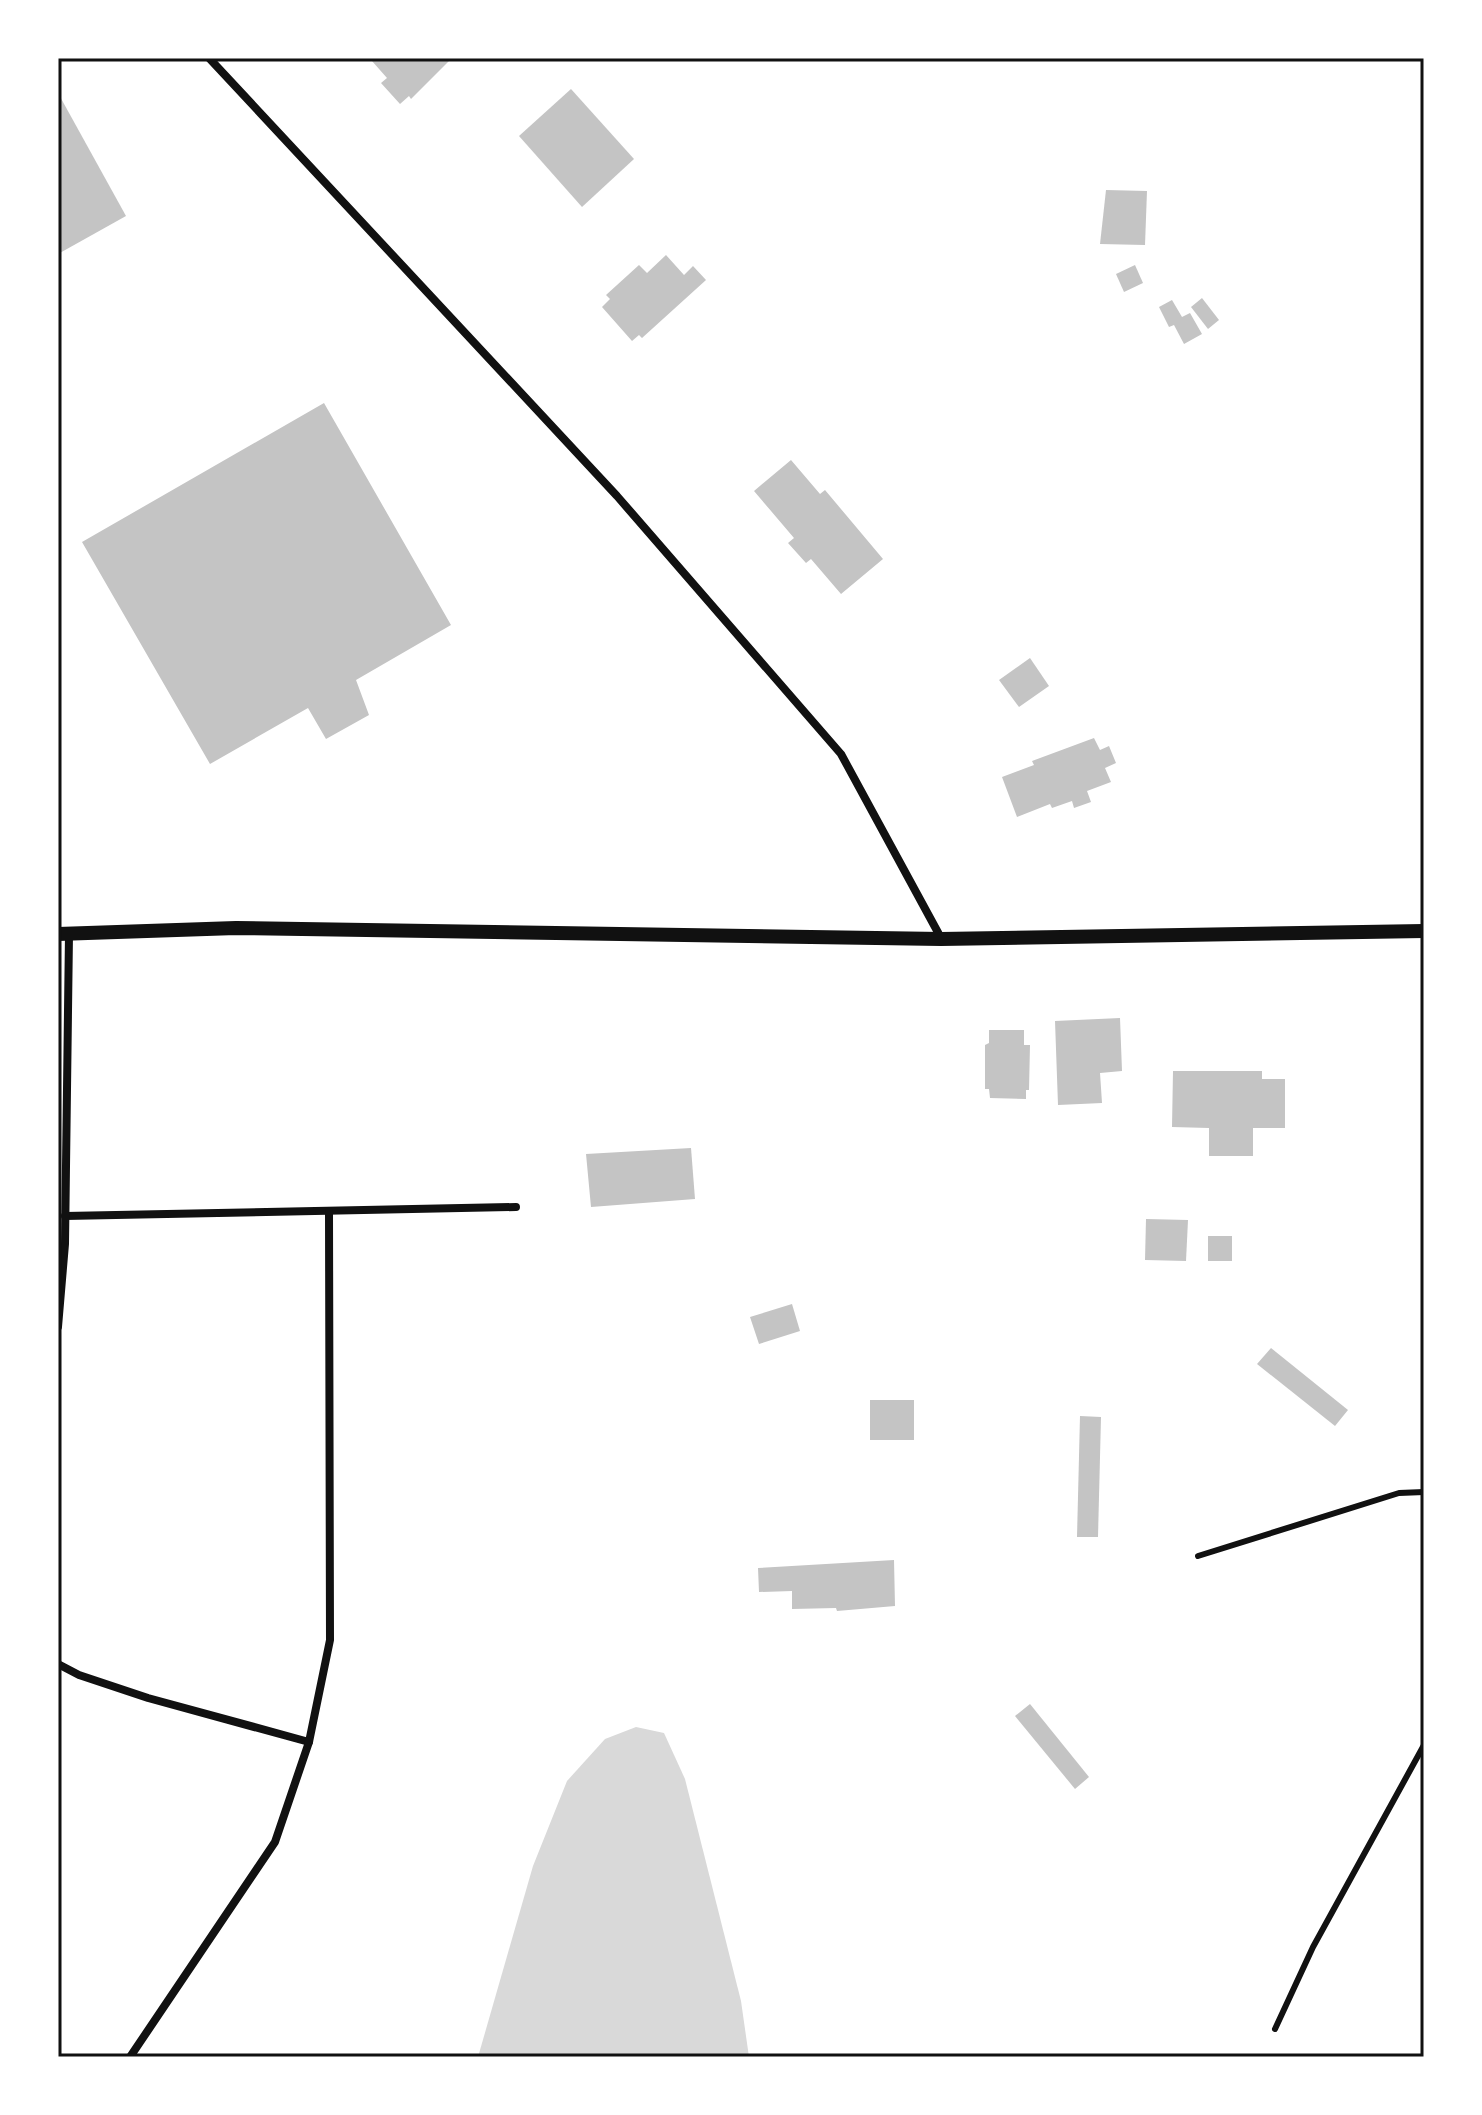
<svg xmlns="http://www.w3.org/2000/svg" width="1482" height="2115" font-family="'Varela Round',sans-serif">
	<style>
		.water { fill: #d9d9d9 }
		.building { fill: #c4c4c4 }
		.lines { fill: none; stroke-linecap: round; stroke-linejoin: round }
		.service { stroke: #111; stroke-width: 6 }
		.minor { stroke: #111; stroke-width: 8 }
		.tertiary { stroke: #111; stroke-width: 14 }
		.neatline { fill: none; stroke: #111; stroke-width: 3 }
	</style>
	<rect width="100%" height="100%" fill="#fff"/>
	<polygon class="water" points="636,1727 664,1733 685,1779 741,2001 749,2057 478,2057 533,1866 567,1781 605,1739"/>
	<g class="building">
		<polygon points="375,58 452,58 411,99 409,96 400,104 381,83 387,78 372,61"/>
		<polygon points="571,89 634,159 582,207 519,136"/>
		<polygon points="58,93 126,216 58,254"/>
		<polygon points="1106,190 1147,191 1145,245 1100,244"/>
		<polygon points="666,255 684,275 693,266 706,280 642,338 639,335 632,341 602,307 610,299 606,295 639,265 647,273"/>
		<polygon points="1135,265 1143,283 1124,292 1116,274"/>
		<polygon points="1202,298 1219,320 1208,329 1191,307"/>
		<polygon points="1172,300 1182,317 1190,313 1202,334 1184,344 1174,325 1169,327 1159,307"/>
		<polygon points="324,403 451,625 356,680 369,715 326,739 308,708 210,764 82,542"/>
		<polygon points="791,460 820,494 825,490 883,559 841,594 811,559 806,563 788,543 794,538 754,491"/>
		<polygon points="1030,658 1049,686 1019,707 999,680"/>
		<polygon points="1094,738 1100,750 1109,746 1116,763 1105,768 1111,782 1087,791 1091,802 1074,808 1072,801 1052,808 1050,804 1017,817 1002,777 1034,765 1032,761"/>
		<polygon points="1120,1018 1122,1071 1100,1073 1102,1103 1058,1105 1055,1021"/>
		<polygon points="989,1030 1024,1030 1024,1045 1030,1045 1029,1090 1026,1090 1026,1099 990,1098 989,1089 985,1089 985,1045 989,1043"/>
		<polygon points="1173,1071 1262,1071 1262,1079 1285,1079 1285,1128 1253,1128 1253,1156 1209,1156 1209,1128 1172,1127"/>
		<polygon points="691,1148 695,1199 591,1207 586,1154"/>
		<polygon points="1146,1219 1188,1220 1186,1261 1145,1260"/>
		<rect x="1208" y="1236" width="24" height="25"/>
		<polygon points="792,1304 800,1331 759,1344 750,1317"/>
		<polygon points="1271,1348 1348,1410 1335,1426 1257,1364"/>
		<rect x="870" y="1400" width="44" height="40"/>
		<polygon points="1080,1416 1101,1417 1098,1537 1077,1537"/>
		<polygon points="894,1560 895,1606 837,1611 836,1608 792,1609 792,1591 759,1592 758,1568"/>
		<polygon points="1030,1704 1089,1777 1075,1789 1015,1716"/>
	</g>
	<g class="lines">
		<g class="service">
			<polyline points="1198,1556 1399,1493 1424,1492"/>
			<polyline points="1275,2029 1313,1947 1424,1745"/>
		</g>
		<g class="minor">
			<polyline points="209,58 617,496 841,754 941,938"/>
			<polyline points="65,1216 516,1207"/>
			<polyline points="58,1327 65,1244 69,934"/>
			<polyline points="58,1664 79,1675 148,1698 309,1742"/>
			<polyline points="130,2057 275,1842 309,1742 330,1640 329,1212"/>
		</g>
		<polyline class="tertiary" points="58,934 236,928 941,939 1424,931"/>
	</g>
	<rect width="1482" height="2115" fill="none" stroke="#ffffff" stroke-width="120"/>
	<rect x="60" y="60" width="1362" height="1995" class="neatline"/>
</svg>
